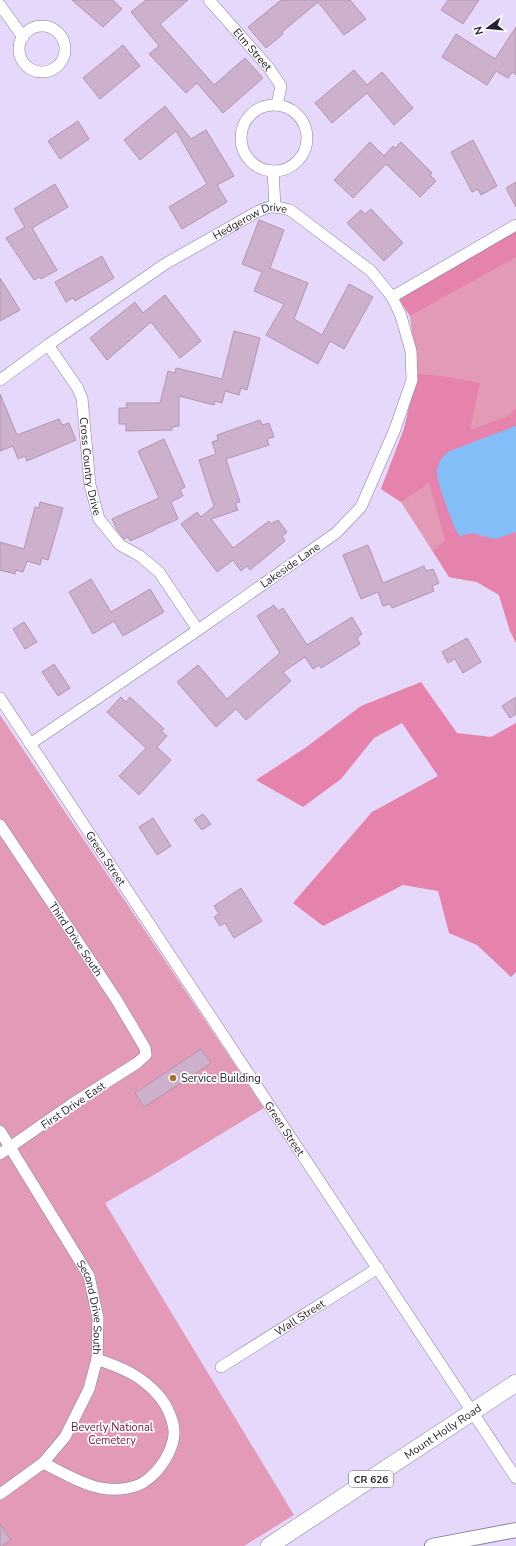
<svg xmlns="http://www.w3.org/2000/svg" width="516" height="1546" font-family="'Nunito Sans',sans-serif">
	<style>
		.green { fill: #e39ab7 }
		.forest { fill: #e583ac }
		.water { fill: #83bef8 }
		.building { fill: #cdb1cc; stroke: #b195af }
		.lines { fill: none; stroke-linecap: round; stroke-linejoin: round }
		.minor-casing { stroke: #8a7e9e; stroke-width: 12 }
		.tertiary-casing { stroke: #8a7e9e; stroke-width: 16 }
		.primary-casing { stroke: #8a7e9e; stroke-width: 18 }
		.minor { stroke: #fff; stroke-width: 11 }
		.tertiary { stroke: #fff; stroke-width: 14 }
		.primary { stroke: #fff; stroke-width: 17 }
		.poi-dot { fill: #a5742a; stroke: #fff; stroke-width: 1.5 }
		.labels { text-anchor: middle; stroke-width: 3.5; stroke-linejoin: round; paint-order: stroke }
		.shield { fill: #fff; stroke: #67646d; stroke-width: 1 }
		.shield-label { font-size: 10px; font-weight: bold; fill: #26222f }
		.street-label { font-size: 11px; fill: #26222f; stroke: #fff }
		.poi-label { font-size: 11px; fill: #26222f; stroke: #fff; text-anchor: start }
		.park-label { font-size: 11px; fill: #701945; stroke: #fff }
	</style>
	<rect width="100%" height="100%" fill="#e5d8fb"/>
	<g class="green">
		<polygon points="516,229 516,637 510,631 499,595 477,582 449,577 401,502 381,489 404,429 417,374 410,316 399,299"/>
		<polygon points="0,715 264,1108 152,1176 105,1203 294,1515 244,1546 0,1546"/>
	</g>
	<g class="forest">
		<polygon points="516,229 516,257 410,316 399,299"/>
		<polygon points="417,374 443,376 480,383 470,430 508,416 516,408 516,426 450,451 439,481 455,529 460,535 473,533 485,537 516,531 516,643 510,631 499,595 477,582 449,577 433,551 445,540 429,483 401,502 381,489 404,429"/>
		<polygon points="421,682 457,733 491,737 516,723 516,972 511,977 477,945 449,933 438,891 403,885 323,926 293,903 372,812 438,776 402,723 374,738 341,779 303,807 256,780 305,748 361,706"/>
	</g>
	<path class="water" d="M516,426V532L495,539L473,533L460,536L455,529C450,514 437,485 437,471C438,462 443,455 450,451Z"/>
	<g class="building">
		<polygon points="72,0 113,0 122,9 103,27"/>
		<polygon points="146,0 188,0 160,24 214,85 245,58 263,78 223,113 197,83 186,93 149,54 159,46 131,12"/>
		<polygon points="281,0 350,0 366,19 344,35 318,2 282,32 283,34 266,48 248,27"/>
		<polygon points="448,0 479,0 463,24 441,10"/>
		<polygon points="516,27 516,75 512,72 508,78 496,71 487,85 442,57 456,34 495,59"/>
		<polygon points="123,45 140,66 100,99 83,78"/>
		<polygon points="354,70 367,85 382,72 413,108 394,125 367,93 332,123 315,103"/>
		<polygon points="165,106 191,139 206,130 234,176 217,185 227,202 182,229 169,207 207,184 176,131 140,160 124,140"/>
		<polygon points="78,121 89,139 60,159 48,141"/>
		<polygon points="473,140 497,186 481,195 478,189 472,192 451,152"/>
		<polygon points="370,142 384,156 393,146 395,148 401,142 432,173 430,175 436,181 420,197 386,164 353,198 334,180"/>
		<polygon points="516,182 516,207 506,188"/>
		<polygon points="55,184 68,207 32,228 57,270 41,279 39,277 34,280 6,238 25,227 14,209"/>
		<polygon points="371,209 403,243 384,261 347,223 361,210 365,214"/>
		<polygon points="259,220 284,230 270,268 308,283 294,319 322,335 349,284 373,297 344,349 330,341 318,364 266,335 284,304 254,291 262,272 242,264"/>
		<polygon points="102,256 114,278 75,301 73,298 66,302 55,282"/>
		<polygon points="0,278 20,310 0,321"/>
		<polygon points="165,295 201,341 180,358 151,322 107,360 90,338 135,302 143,313"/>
		<polygon points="234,331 260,338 247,390 241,388 239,395 225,391 222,403 215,401 214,405 179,396 179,426 172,427 172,430 126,431 126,424 119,424 119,408 127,408 126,403 160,403 168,371 175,373 176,368 222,379"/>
		<polygon points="0,394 17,435 59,419 62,425 69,423 76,440 27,461 25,456 18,459 13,446 0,451"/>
		<polygon points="260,420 262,425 269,423 274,437 267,439 269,445 226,459 240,502 235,503 238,510 211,519 233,548 269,521 271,524 278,520 287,532 282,536 285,541 250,570 247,566 241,571 233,560 217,572 181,524 197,512 201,517 214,506 199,460 216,454 212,442 218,440 217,435"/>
		<polygon points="164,439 185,487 180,490 183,496 171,502 178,519 155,529 155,530 130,541 128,537 124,539 117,530 112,519 159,498 138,451"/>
		<polygon points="40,502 63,508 48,560 42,558 40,565 27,561 23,572 16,570 15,574 0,570 0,542 24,549 35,507 39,508"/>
		<polygon points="368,545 383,583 424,566 426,571 433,569 439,583 432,586 434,591 392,608 390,604 383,606 378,592 361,599 343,555"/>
		<polygon points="91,579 111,612 150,589 164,612 123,636 114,621 93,634 69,592"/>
		<polygon points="274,605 278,611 283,608 307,645 352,617 362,634 357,638 360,644 321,668 319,665 313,669 305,657 283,672 291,681 246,720 236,709 216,727 177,682 198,665 227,699 280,653 257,616"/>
		<polygon points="24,622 37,642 25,649 13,629"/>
		<polygon points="467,638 481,662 463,673 455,659 448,663 442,652"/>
		<polygon points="54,664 70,688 58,696 42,672"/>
		<polygon points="121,697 126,702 130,697 164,729 161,731 167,736 157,747 171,760 139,795 119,776 146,748 107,712"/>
		<polygon points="516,697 516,714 510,718 502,706"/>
		<polygon points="203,814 211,824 202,830 194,820"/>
		<polygon points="153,818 171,846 157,855 139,827"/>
		<polygon points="241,888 262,921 234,938 225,923 220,926 214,917 219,914 214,906"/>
		<polygon points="201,1049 211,1063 144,1107 135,1093"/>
		<polygon points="0,1524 11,1540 2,1546 0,1546"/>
	</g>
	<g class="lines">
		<g class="minor-casing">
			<g id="minor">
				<path id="s1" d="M209,0L269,68L281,86L277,105"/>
				<polyline points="0,5 23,37"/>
				<circle cx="42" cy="49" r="23"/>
				<circle cx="274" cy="138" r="33"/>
				<polyline points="273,171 275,206"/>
				<polyline points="392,297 516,225"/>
				<path id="s2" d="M48,345L77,387L82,398L90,485L99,519L120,545L140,556L159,572L198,630"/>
				<path id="s3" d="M0,380L48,345L165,264L255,213C270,205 274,206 290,210L371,271L392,297L401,316L411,351L412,380L395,429L361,507L336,533L198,630L30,744"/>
				<path id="s4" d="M0,698L516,1478"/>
				<path id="s5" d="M0,825L116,999L145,1048L146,1055L137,1063L72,1104L0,1154"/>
				<path id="s6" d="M0,1131L89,1276L98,1318L97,1359L89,1389L65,1437L43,1463L0,1494"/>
				<path id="s7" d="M221,1367L378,1268"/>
				<path d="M43,1463C60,1471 83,1485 101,1488C116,1491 137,1489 148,1479C161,1469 172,1452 174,1435C175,1423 167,1405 159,1396C141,1375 122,1368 97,1359"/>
			</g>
		</g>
		<g class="tertiary-casing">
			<polyline id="tertiary" points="432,1546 516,1530"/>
		</g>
		<g class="primary-casing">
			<g id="primary">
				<path id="s8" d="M269,1546L516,1383"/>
			</g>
		</g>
		<use href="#minor" class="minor"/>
		<use href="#tertiary" class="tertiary"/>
		<use href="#primary" class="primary"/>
	</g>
	<circle class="poi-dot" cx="173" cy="1078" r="4"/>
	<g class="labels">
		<rect class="shield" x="349" y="1471" width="44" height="16" rx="3"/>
		<g class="shield-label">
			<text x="371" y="1483">CR 626</text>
		</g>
		<g class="street-label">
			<text dy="4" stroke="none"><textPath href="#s1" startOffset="66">Elm Street</textPath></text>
			<text dy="4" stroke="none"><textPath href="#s3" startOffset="298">Hedgerow Drive</textPath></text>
			<text dy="4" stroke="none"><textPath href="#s2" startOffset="132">Cross Country Drive</textPath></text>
			<text transform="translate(290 565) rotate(-35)" y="4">Lakeside Lane</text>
			<text dy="4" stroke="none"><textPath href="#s4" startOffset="192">Green Street</textPath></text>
			<text dy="4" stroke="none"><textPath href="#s5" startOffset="137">Third Drive South</textPath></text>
			<text transform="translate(73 1105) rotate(-34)" y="4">First Drive East</text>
			<text dy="4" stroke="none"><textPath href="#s4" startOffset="516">Green Street</textPath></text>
			<text dy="4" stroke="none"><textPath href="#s6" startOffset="201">Second Drive South</textPath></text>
			<text dy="4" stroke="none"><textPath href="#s7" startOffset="93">Wall Street</textPath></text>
			<text dy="4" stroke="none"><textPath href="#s8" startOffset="208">Mount Holly Road</textPath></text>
		</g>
		<g class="poi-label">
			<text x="181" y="1082">Service Building</text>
		</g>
		<g class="park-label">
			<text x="112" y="1431">Beverly National<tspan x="112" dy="13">Cemetery</tspan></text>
		</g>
	</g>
	<g transform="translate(488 28) rotate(254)" stroke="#ffffff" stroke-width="3" paint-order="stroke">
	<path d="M0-3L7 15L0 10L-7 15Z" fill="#26222f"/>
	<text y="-6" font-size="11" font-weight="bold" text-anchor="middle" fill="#26222f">N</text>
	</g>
</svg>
